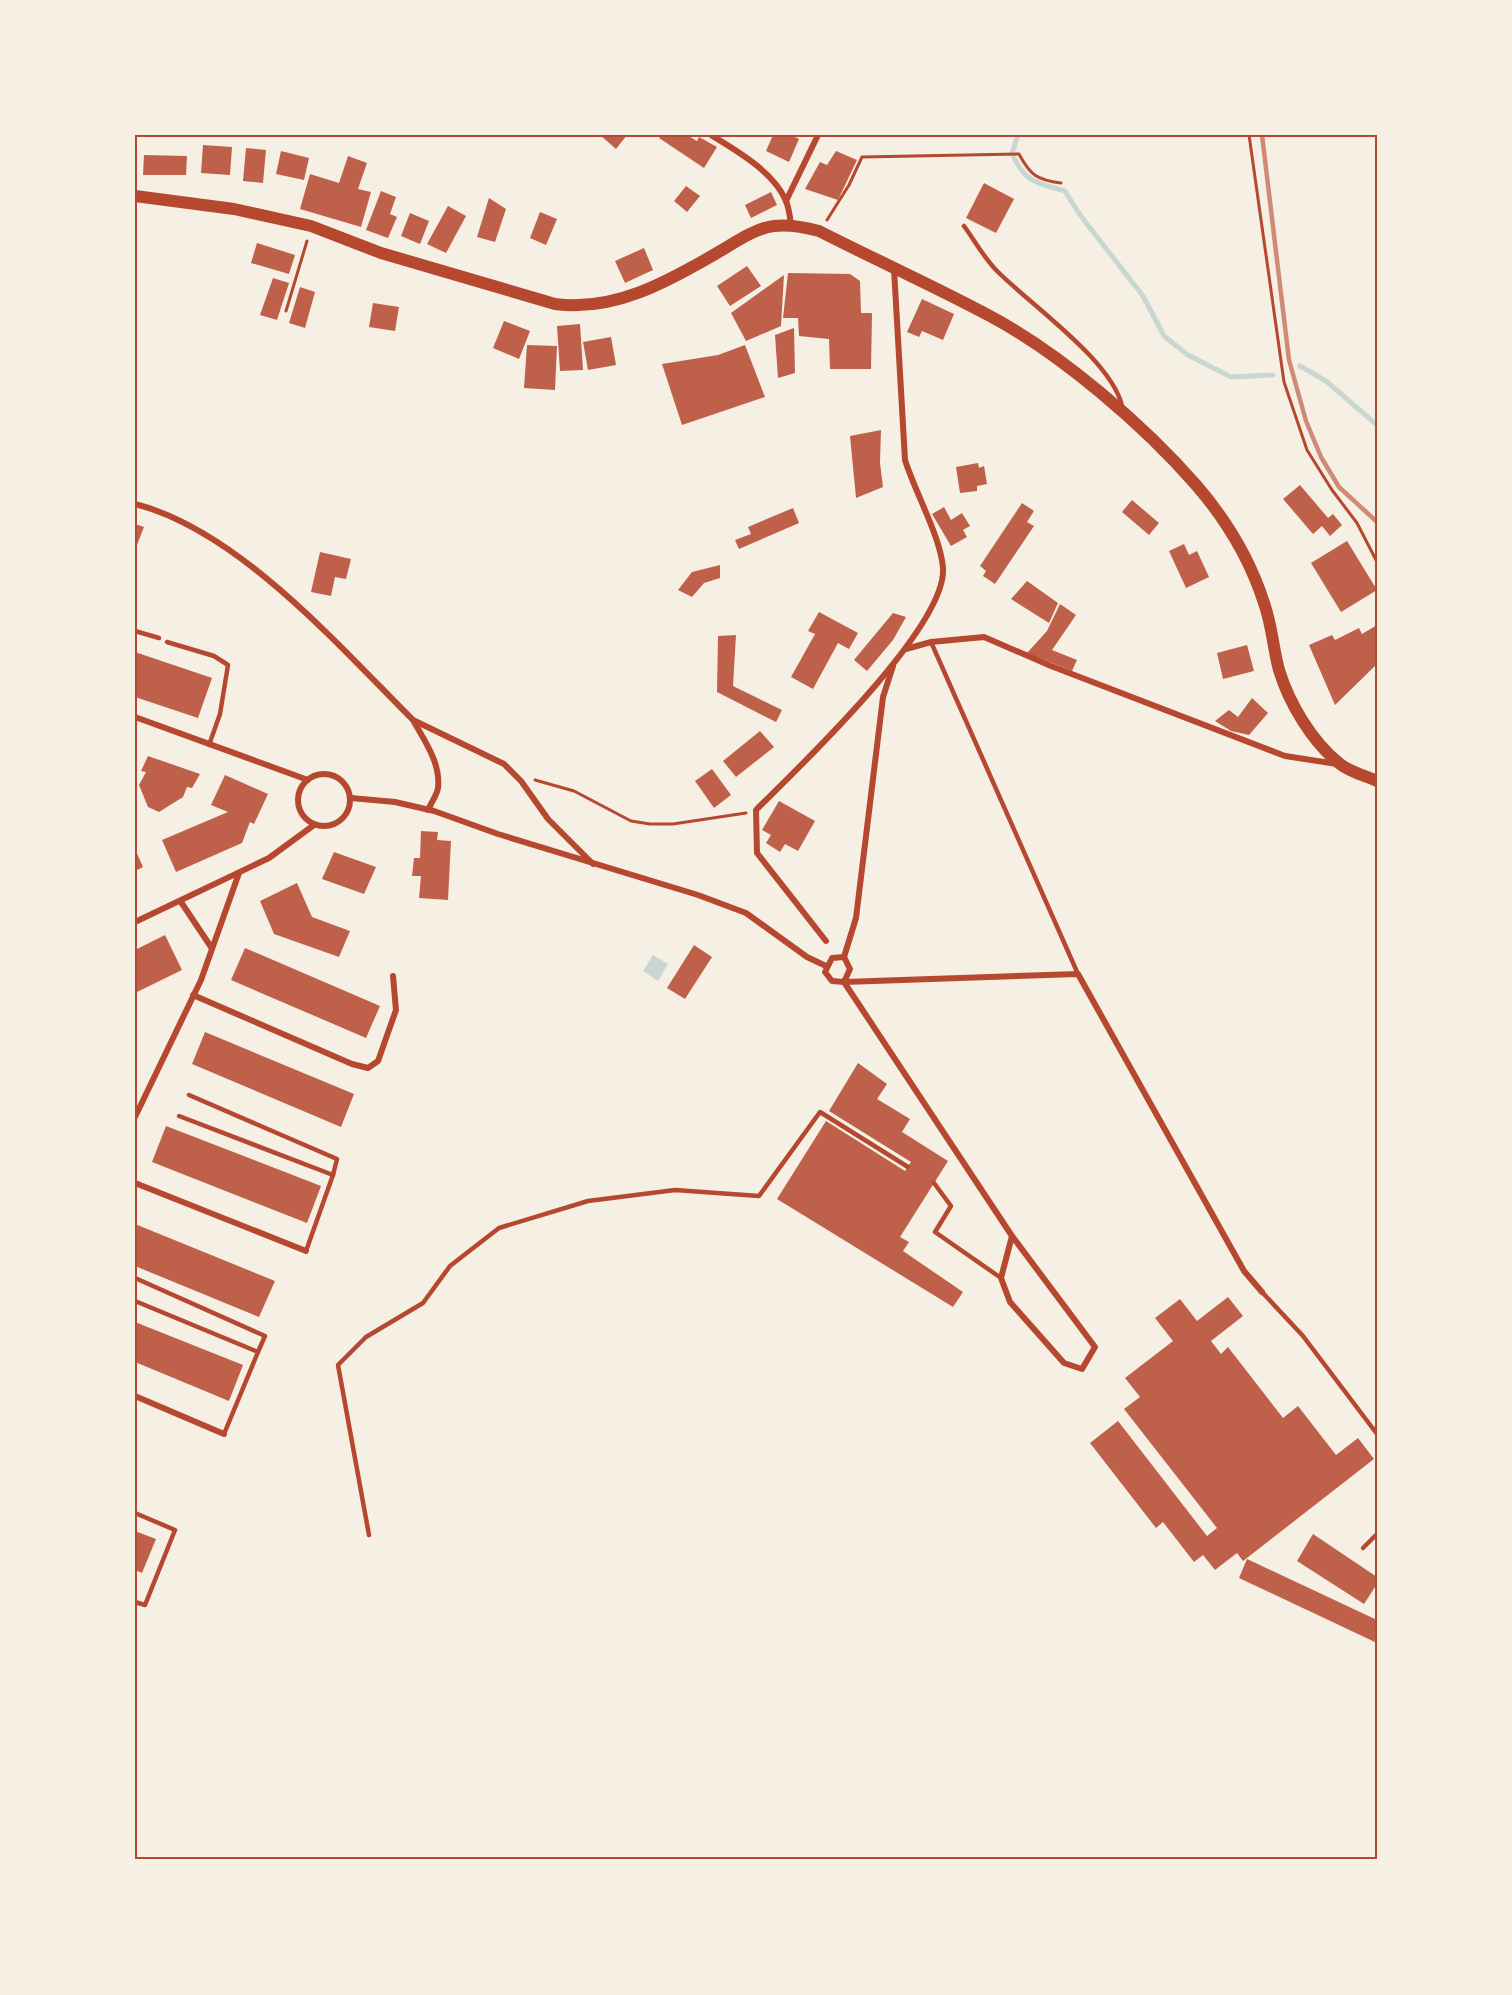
<svg xmlns="http://www.w3.org/2000/svg" width="1512" height="1995" font-family="'Exo 2',sans-serif">
	<style>
		.water { fill: #c9d6d2 }
		.lines { fill: none; stroke-linecap: round; stroke-linejoin: round }
		.stream { stroke: #c9d6d2; stroke-width: 5 }
		.building { fill: #bf614a }
		.path { stroke: #b5482f; stroke-width: 3 }
		.service { stroke: #b5482f; stroke-width: 4.5 }
		.minor { stroke: #b5482f; stroke-width: 6 }
		.secondary { stroke: #b5482f; stroke-width: 12 }
		.rail { stroke: #cf8b77; stroke-width: 4.5 }
		.neatline { fill: none; stroke: #b5482f; stroke-width: 2 }
	</style>
	<rect width="100%" height="100%" fill="#f6efe4"/>
	<polygon class="water" points="653,955 668,964 658,981 643,971"/>
	<g class="lines">
		<g class="stream">
			<path d="M1018,135L1012,153C1024,182 1036,183 1065,191L1080,215L1143,296L1164,336L1188,355L1231,377L1273,375"/>
			<polyline points="1300,366 1326,381 1377,425"/>
		</g>
	</g>
	<g class="building">
		<polygon points="600,135 627,135 616,149"/>
		<polygon points="661,135 687,135 697,141 699,137 717,147 704,168 659,138"/>
		<polygon points="773,135 791,135 799,139 789,162 766,151"/>
		<polygon points="203,145 232,147 230,175 201,173"/>
		<polygon points="246,148 266,150 263,183 243,181"/>
		<polygon points="281,151 309,158 304,180 276,174"/>
		<polygon points="836,151 857,160 838,200 805,189 820,162 827,165"/>
		<polygon points="144,155 187,156 186,175 143,175"/>
		<polygon points="348,156 367,163 358,189 371,192 361,227 300,209 310,174 339,183"/>
		<polygon points="984,183 1014,199 996,233 966,218"/>
		<polygon points="686,186 700,196 687,212 674,201"/>
		<polygon points="381,191 396,197 390,214 397,217 388,238 366,230"/>
		<polygon points="771,192 777,205 751,218 745,205"/>
		<polygon points="489,198 506,209 495,242 477,237"/>
		<polygon points="448,206 466,216 446,253 427,244"/>
		<polygon points="540,212 557,219 546,245 530,238"/>
		<polygon points="410,213 429,221 420,244 401,236"/>
		<polygon points="257,243 295,255 289,274 251,263"/>
		<polygon points="644,248 653,270 625,283 615,261"/>
		<polygon points="747,266 761,286 730,306 717,286"/>
		<polygon points="788,273 850,274 860,281 861,313 872,313 871,369 830,369 829,339 799,336 798,318 783,318"/>
		<polygon points="784,275 781,326 746,341 731,313"/>
		<polygon points="273,278 289,283 277,320 260,315"/>
		<polygon points="300,287 315,292 305,328 289,323"/>
		<polygon points="922,299 954,314 943,340 922,331 919,337 907,332"/>
		<polygon points="373,303 399,307 395,331 369,327"/>
		<polygon points="504,321 530,331 519,359 493,348"/>
		<polygon points="580,324 583,370 560,371 557,326"/>
		<polygon points="794,328 795,373 778,378 775,335"/>
		<polygon points="611,337 616,365 588,370 583,342"/>
		<polygon points="527,345 557,346 555,390 524,388"/>
		<polygon points="745,345 765,397 682,425 662,364 718,355"/>
		<polygon points="881,430 880,463 883,487 856,498 850,436"/>
		<polygon points="978,463 979,468 984,466 987,484 977,486 977,491 960,493 956,467"/>
		<polygon points="1300,485 1328,518 1333,514 1342,525 1330,536 1322,526 1313,534 1283,499"/>
		<polygon points="1132,500 1159,523 1149,535 1122,512"/>
		<polygon points="1022,503 1034,511 1027,522 1034,526 995,584 983,576 986,571 980,566"/>
		<polygon points="944,507 951,520 962,513 970,526 963,530 967,537 951,546 932,514"/>
		<polygon points="793,508 799,523 739,549 735,540 751,534 748,527"/>
		<polygon points="135,524 144,527 135,550"/>
		<polygon points="1347,541 1377,590 1341,612 1311,563"/>
		<polygon points="1184,544 1189,555 1197,551 1209,577 1186,588 1169,551"/>
		<polygon points="320,552 351,559 346,579 335,577 331,596 311,592"/>
		<polygon points="720,565 720,578 704,583 692,597 678,590 692,572"/>
		<polygon points="1027,581 1058,603 1049,623 1011,599"/>
		<polygon points="1060,604 1076,615 1052,650 1077,660 1072,671 1027,653 1047,631"/>
		<polygon points="819,612 858,633 849,649 838,643 813,689 791,677 815,634 808,631"/>
		<polygon points="893,613 906,617 893,640 867,671 854,660"/>
		<polygon points="1377,625 1377,664 1335,705 1309,645 1332,635 1335,640 1359,628 1362,634"/>
		<polygon points="736,635 733,686 782,710 776,722 717,692 718,636"/>
		<polygon points="1247,645 1254,671 1223,679 1217,653"/>
		<polygon points="135,652 212,678 198,718 135,697"/>
		<polygon points="1252,698 1268,713 1249,735 1231,731 1215,721 1229,710 1238,717"/>
		<polygon points="760,731 774,747 736,777 723,761"/>
		<polygon points="148,756 200,774 192,788 187,787 183,797 159,812 148,807 139,785 146,772 141,771"/>
		<polygon points="712,769 731,795 714,808 695,781"/>
		<polygon points="225,775 268,794 254,824 250,822 242,843 176,872 162,840 228,812 211,805"/>
		<polygon points="779,801 815,821 798,851 785,844 780,852 766,843 771,835 762,830"/>
		<polygon points="421,831 438,832 437,840 451,841 448,900 419,898 421,876 412,876 414,858 420,858"/>
		<polygon points="135,849 143,867 135,871"/>
		<polygon points="334,852 376,867 364,894 322,879"/>
		<polygon points="297,883 312,917 350,931 339,957 274,934 260,901"/>
		<polygon points="165,935 182,970 135,993 135,950"/>
		<polygon points="694,945 712,957 685,999 667,988"/>
		<polygon points="245,948 380,1006 366,1038 231,980"/>
		<polygon points="205,1032 354,1094 341,1127 192,1064"/>
		<polygon points="858,1063 887,1084 877,1099 910,1119 902,1132 948,1161 900,1237 909,1242 903,1251 963,1292 953,1307 777,1199 826,1121 905,1171 911,1162 829,1111"/>
		<polygon points="166,1126 321,1186 307,1223 152,1162"/>
		<polygon points="135,1224 275,1281 259,1317 135,1266"/>
		<polygon points="1228,1297 1243,1316 1211,1341 1221,1354 1228,1347 1283,1418 1298,1406 1336,1455 1358,1438 1374,1459 1243,1561 1237,1553 1215,1570 1203,1555 1194,1562 1163,1522 1156,1528 1090,1443 1118,1421 1207,1536 1217,1528 1124,1409 1140,1397 1125,1378 1173,1341 1155,1318 1180,1299 1197,1321"/>
		<polygon points="135,1322 243,1365 229,1401 135,1362"/>
		<polygon points="135,1531 156,1539 142,1573 135,1570"/>
		<polygon points="1313,1534 1377,1577 1377,1584 1364,1604 1297,1561"/>
		<polygon points="1247,1559 1377,1620 1377,1643 1239,1578"/>
	</g>
	<g class="lines">
		<g class="path">
			<polyline points="1249,135 1284,382 1307,450 1332,490 1357,523 1377,562"/>
			<path d="M827,220L849,185L862,157L1019,154C1030,175 1037,180 1061,183"/>
			<polyline points="286,311 307,241"/>
			<polyline points="535,780 574,791 631,821 650,824 673,824 746,813"/>
		</g>
		<g class="service">
			<path d="M964,226C975,241 984,258 997,271C1031,305 1112,361 1122,406"/>
			<polyline points="135,631 159,638"/>
			<polyline points="167,642 214,656 228,665 220,714 209,745"/>
			<polyline points="931,642 1078,974"/>
			<polyline points="189,1095 337,1159 333,1175"/>
			<polyline points="179,1116 333,1175 306,1251"/>
			<polyline points="934,1183 951,1206 935,1232 1001,1278"/>
			<polyline points="135,1278 265,1336 258,1352"/>
			<polyline points="1262,1292 1303,1336 1377,1434"/>
			<polyline points="135,1301 258,1352 224,1434"/>
			<polyline points="135,1513 175,1530 145,1605 135,1602"/>
			<polyline points="369,1535 338,1365 366,1337 423,1303 450,1266 499,1228 588,1201 675,1190 759,1196 820,1112 908,1167"/>
			<polyline points="1363,1548 1377,1534"/>
		</g>
		<g class="minor">
			<path d="M711,135C737,151 774,172 786,201C789,208 790,217 791,225"/>
			<polyline points="786,201 818,135"/>
			<path d="M135,504C238,530 339,646 413,720C424,740 441,763 438,788C437,795 431,803 428,810"/>
			<polyline points="906,649 931,642 984,637 1051,666 1285,756 1337,764"/>
			<polyline points="135,717 308,780"/>
			<polyline points="413,720 504,764 521,781 548,819 593,864"/>
			<circle cx="324" cy="800" r="26"/>
			<polyline points="351,798 395,802 434,811 498,834 698,895 746,913 807,957 826,966"/>
			<polyline points="181,902 211,947"/>
			<polyline points="135,922 269,858 314,825"/>
			<path d="M826,941L757,853L756,810C799,767 947,627 943,568C941,538 915,492 905,460L894,269"/>
			<polyline points="844,957 856,918 883,697 893,666"/>
			<polygon points="844,957 850,969 844,982 832,981 825,972 832,958"/>
			<polyline points="844,982 1012,1236 1095,1347 1082,1369 1064,1363 1010,1302 1001,1278 1012,1236"/>
			<polyline points="844,982 1078,974 1244,1271 1262,1292"/>
			<polyline points="193,995 352,1064 368,1068 378,1061 396,1010 393,976"/>
			<polyline points="135,1117 201,980 239,873"/>
			<polyline points="135,1183 306,1251"/>
			<polyline points="135,1396 224,1434"/>
		</g>
		<path class="secondary" d="M135,196L234,209L311,226L381,253L555,304C614,312 667,282 717,253C734,243 755,228 774,226C790,224 804,227 819,231C876,260 934,286 990,316C1061,354 1144,425 1197,486C1227,521 1250,559 1264,603C1272,625 1273,648 1279,670C1289,703 1312,742 1340,764C1350,772 1366,776 1377,781"/>
		<polyline class="rail" points="1262,135 1289,360 1306,421 1321,457 1339,487 1377,522"/>
	</g>
	<rect width="1512" height="1995" fill="none" stroke="#f6efe4" stroke-width="273"/>
	<rect x="136" y="136" width="1240" height="1722" class="neatline"/>
</svg>
